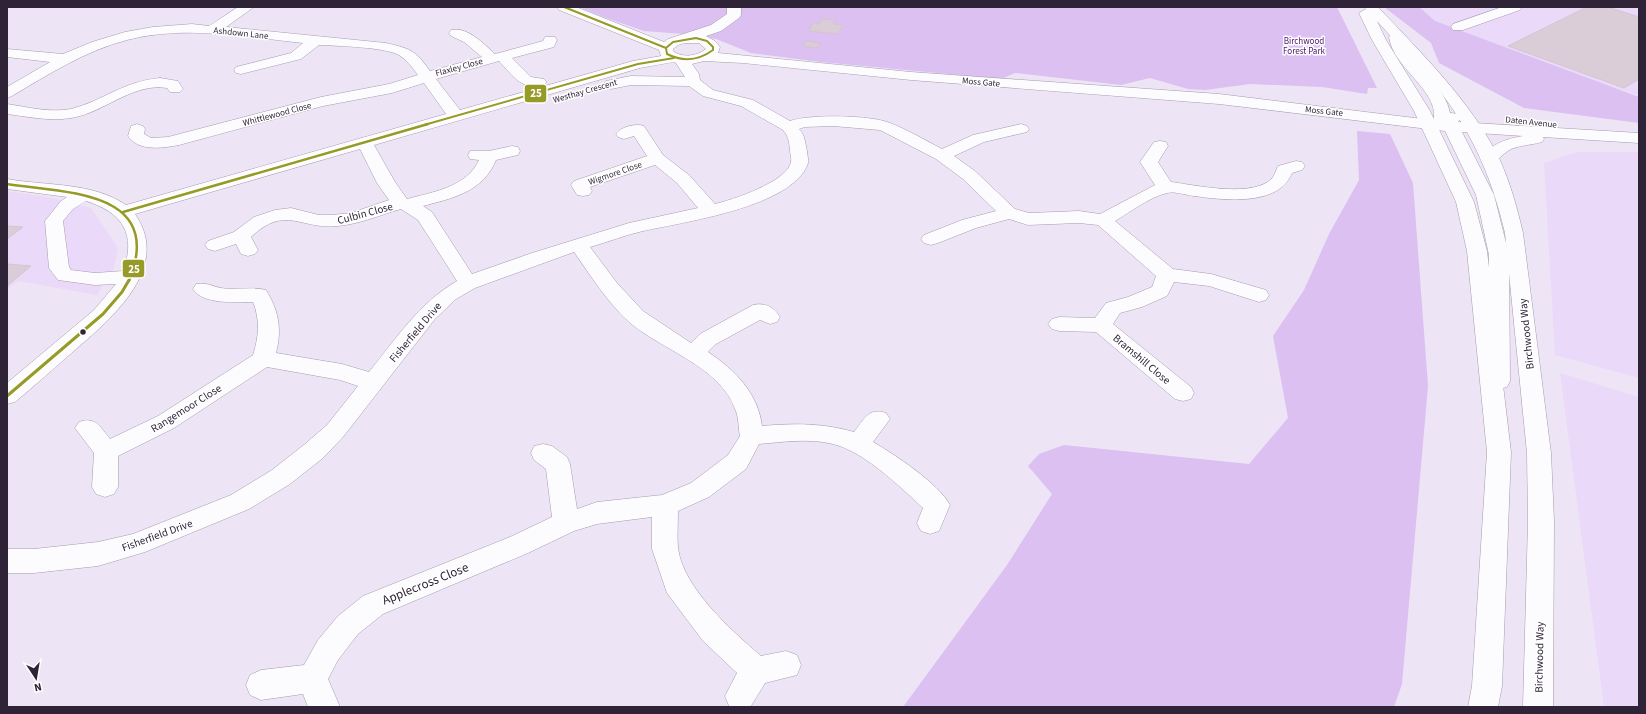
<svg xmlns="http://www.w3.org/2000/svg" width="1646" height="714" font-family="'Source Sans 3',sans-serif">
	<style>
		.built { fill: #ead9f9 }
		.green { fill: #dbc0f1 }
		.building { fill: #dbcdd7; stroke: #d4c5cd }
		.lines { fill: none; stroke-linecap: round; stroke-linejoin: round }
		.minor-casing { stroke: #a49cac; stroke-width: 1 }
		.major-casing { stroke: #a49cac; stroke-width: 1 }
		.minor { fill: #fcfbfe; fill-rule: evenodd }
		.major { fill: #fcfbfe; fill-rule: evenodd }
		.bus-1-far2-casing { stroke: #fff; stroke-width: 4 }
		.bus-1-far1-casing { stroke: #fff; stroke-width: 5 }
		.bus-1-casing { stroke: #fff; stroke-width: 6 }
		.bus-1-far2 { stroke: #969a27; stroke-width: 2 }
		.bus-1-far1 { stroke: #969a27; stroke-width: 2.5 }
		.bus-1 { stroke: #969a27; stroke-width: 3 }
		.bus-dot { fill: #2f2437; stroke: #fff; stroke-width: 1.5 }
		.labels { text-anchor: middle; stroke-width: 3; stroke-linejoin: round; paint-order: stroke }
		.far-street-label { font-size: 9px; fill: #2f2437; stroke: #fff }
		.far-park-label { font-size: 9px; fill: #4c136d; stroke: #fff }
		.street-label { font-size: 11px; fill: #2f2437; stroke: #fff }
		.near-street-label { font-size: 13px; fill: #2f2437; stroke: #fff }
		.line-badge { stroke: #fff; stroke-width: 1.5 }
		.badge-label { font-size: 11px; text-anchor: middle; font-weight: bold; fill: #fff }
	</style>
	<rect width="100%" height="100%" fill="#ede5f5"/>
	<g class="built">
		<polygon points="1406,7 1639,7 1639,96 1437,27"/>
		<polygon points="1577,152 1639,152 1639,378 1555,355 1544,163"/>
		<polygon points="7,191 52,198 91,208 118,248 114,268 97,295 18,281 7,289"/>
		<polygon points="1560,373 1639,397 1639,707 1604,707"/>
	</g>
	<g class="green">
		<polygon points="579,7 1337,7 1377,88 1368,88 1367,94 1322,87 1250,84 1205,90 1188,89 1150,78 1121,85 1015,73 1001,79 821,62 751,53 716,39 684,34 644,31 606,18"/>
		<polygon points="1384,7 1419,7 1435,21 1639,97 1639,123 1524,108 1439,63 1431,43"/>
		<polygon points="1357,131 1390,134 1413,183 1428,386 1402,684 1394,707 903,707 1007,565 1052,494 1028,466 1039,454 1064,445 1249,464 1288,418 1273,336 1304,290 1329,234 1359,180"/>
	</g>
	<g class="building">
		<polygon points="1587,7 1608,7 1639,17 1639,79 1624,88 1508,46"/>
		<polygon points="822,19 835,20 833,24 843,25 838,34 809,31 813,23 819,24"/>
		<polygon points="806,41 820,43 817,48 803,46"/>
		<polygon points="7,226 23,227 7,239"/>
		<polygon points="7,264 31,266 7,286"/>
	</g>
	<g class="lines">
		<g class="minor-casing">
			<g id="minor">
				<path d="M238,7H254L226,27L386,43C411,49 415,50 430,71L482,57L464,42L451,36L449,33L451,30C467,26 484,44 495,54L543,41L545,37H555L557,40L554,47L512,58L531,77L544,79L547,82L544,85C522,91 513,76 499,61L436,79L460,110L633,61L661,56L659,50L559,10L557,7H576L664,42L668,39L711,25L727,14V7H741V15L739,18L721,31L706,36L715,41L720,47L718,53L911,72L1219,94L1431,120L1434,118C1437,89 1393,68 1389,37L1391,34H1401C1405,39 1404,47 1408,53C1422,71 1446,90 1450,113L1460,114L1462,117L1458,122L1639,133V143L1543,137L1544,139L1542,142C1532,145 1521,145 1511,149C1500,155 1497,165 1484,162L1482,158C1492,143 1506,139 1523,136L1462,132L1494,195L1509,255L1510,381L1507,387L1499,389L1491,387L1488,381L1489,255L1476,195L1445,131L1219,104L911,80L743,63L704,61L692,64L699,74L700,80L713,90L753,100L790,121C810,114 871,115 890,123C908,130 925,140 942,149L973,135L1021,124L1027,126L1029,129L1027,132L984,142L954,156L975,171L1015,209L1029,213L1079,211L1100,214L1155,185L1140,162L1154,142L1160,141L1166,142L1168,146L1158,162L1171,182C1195,185 1256,199 1273,177C1275,174 1276,170 1278,166L1296,161L1302,162L1305,166L1302,170L1292,173C1279,207 1223,200 1194,196C1186,195 1174,191 1167,193C1150,197 1130,212 1115,221L1173,269L1211,274L1266,290L1269,295L1266,300L1259,302L1209,286L1174,282L1167,296L1142,307L1120,313L1113,324L1191,387L1194,393L1191,399L1183,401L1175,399L1096,332L1059,331L1052,329L1048,324L1052,319L1059,317L1095,318L1106,303L1128,297L1152,287L1156,276L1098,225L1079,223L1028,225L1009,219L976,228L938,243L931,245L924,243L921,239L924,235L962,220L996,211L963,179L936,159L880,130L833,126L805,127L799,129C805,135 805,143 807,151C807,155 809,160 808,163C794,207 683,222 643,231C625,235 608,242 590,247L617,283L643,311L691,343L700,334L753,305C764,302 774,307 780,317L777,322L770,324L760,320L716,344L708,352C735,370 758,393 762,426C794,423 823,423 854,432C864,420 868,407 886,413L890,419L873,442C894,454 939,484 950,505L939,531L930,534L921,531L917,523L923,508C899,486 865,452 833,444C809,438 783,442 759,444L746,469L709,497L678,511C678,523 677,536 678,548C683,588 732,631 761,656L786,651L797,655L801,665L797,675L765,683L751,706H729L725,696L737,673L703,641L667,593L652,549V517L597,524L574,531L528,553L383,614L358,634L338,660L328,679L340,707H308L303,694L261,700L250,695L246,685L250,675L261,670L304,665L318,640L338,616L363,596L510,537L552,517L546,469L534,460L531,453L534,446L543,444L552,446L567,457L570,464L577,509L597,502L662,495L691,483L728,455L740,436C738,427 739,417 735,409C721,367 660,349 629,322C607,302 591,276 574,252L475,288L456,299L435,319L343,437L323,458L290,484L249,509L145,552L98,566L34,573H7V549H34L98,542L133,534L231,495L272,470L305,444L327,425L358,386L340,380L267,367L174,428L118,456V487L114,494L105,497L96,494L92,487L94,453L75,428L79,422C96,416 100,427 110,439L158,416L253,355C259,337 260,319 253,302C236,302 203,305 193,289L196,284C206,282 211,286 221,288C236,291 251,286 266,290C279,311 282,330 276,353L342,364L369,372C395,340 420,302 457,281L418,220L401,209C380,215 360,224 338,226C300,230 286,204 251,237L258,250L255,254L248,256L241,254L236,244L215,251L208,249L205,245L208,241L234,232L254,217L275,210L291,208L319,215H332L351,213L389,200L377,183L360,149L135,214C174,270 106,323 68,356C51,371 33,387 15,402L7,404V383L94,310L116,284L95,285L58,280L49,268L45,221L61,201L67,197L7,189V179C46,186 93,182 126,205L446,114L424,83L392,93L323,106L179,145C163,148 139,152 128,136L131,126L137,124L143,126L145,129L144,134L151,138L168,137L321,97L389,84L418,75C412,67 407,60 399,55C384,47 338,46 319,45L301,59L241,74L236,73L234,70L236,67L291,53L303,43C246,37 185,25 127,40C85,51 49,74 12,96L7,98V87L50,62L7,57V49L63,54L92,42L125,32L153,27L192,24L209,26ZM685,43H699L706,49C697,56 684,58 674,52L673,49L678,45ZM674,62L676,63L685,77L631,76L606,81L603,84L606,87L611,89L631,85L689,86L703,96L741,106L783,130C789,137 789,142 790,150C790,154 792,159 791,162C787,182 732,200 715,204L689,175L663,155L644,126C635,123 621,127 616,134L618,137L624,139L634,136L647,156L574,181L571,185L577,195L583,196L589,195L592,191L590,187L655,165L677,183L698,208L629,223L532,253L472,274L432,212L423,206C453,198 483,192 496,160L518,155L520,151L518,147L512,146L489,151H470L468,155L470,159L479,160C467,187 433,192 407,199L395,182L374,145L640,68ZM86,201C122,212 137,234 123,271L95,273L71,270L69,267L63,221L73,209Z"/>
				<polygon points="1502,7 1522,7 1520,10 1463,30 1453,30 1451,27 1453,24"/>
				<path d="M160,78L178,81L183,89L180,92H170L167,88C135,83 109,108 80,116C56,123 31,117 7,114V104C27,107 50,113 71,109C103,101 123,81 160,78Z"/>
			</g>
		</g>
		<g class="major-casing">
			<path id="major" d="M1364,7H1378C1422,54 1470,100 1499,158C1510,182 1517,207 1523,233L1551,453L1554,521L1553,707H1523L1528,521L1527,453L1505,233C1493,182 1474,136 1442,94C1423,69 1398,45 1377,21L1386,40L1430,111L1474,202L1487,251L1511,452L1502,686L1498,707H1468L1472,686L1487,452L1467,251L1456,202L1414,111L1372,40L1359,13L1366,9Z"/>
		</g>
		<use href="#minor" class="minor"/>
		<use href="#major" class="major"/>
		<g class="bus-1-far2-casing">
			<g id="bus-1-far2">
				<polyline points="564,7 666,48"/>
				<path d="M696,38L707,41L713,47V50C698,61 683,62 667,54L666,48L673,42Z"/>
				<polyline points="424,125 638,64 674,58"/>
			</g>
		</g>
		<g class="bus-1-far1-casing">
			<g id="bus-1-far1">
				<path d="M7,184C65,193 166,190 129,281"/>
				<polyline points="123,212 428,124"/>
			</g>
		</g>
		<g class="bus-1-casing">
			<polyline id="bus-1" points="7,396 103,314 122,292 129,280"/>
		</g>
		<use href="#bus-1-far2" class="bus-1-far2"/>
		<use href="#bus-1-far1" class="bus-1-far1"/>
		<use href="#bus-1" class="bus-1"/>
	</g>
	<circle class="bus-dot" cx="83" cy="332" r="3.5"/>
	<g class="labels">
		<g class="far-street-label">
			<text transform="translate(241 33) rotate(6)" y="3">Ashdown Lane</text>
			<text transform="translate(459 67) rotate(-15)" y="3">Flaxley Close</text>
			<text transform="translate(981 82) rotate(5)" y="3">Moss Gate</text>
			<text transform="translate(585 91) rotate(-16)" y="3">Westhay Crescent</text>
			<text transform="translate(1324 111) rotate(6)" y="3">Moss Gate</text>
			<text transform="translate(277 114) rotate(-15)" y="3">Whittlewood Close</text>
			<text transform="translate(1531 122) rotate(6)" y="3">Daten Avenue</text>
			<text transform="translate(615 173) rotate(-19)" y="3">Wigmore Close</text>
		</g>
		<g class="far-park-label">
			<text x="1304" y="44">Birchwood<tspan x="1304" dy="10">Forest Park</tspan></text>
		</g>
		<g class="street-label">
			<text transform="translate(365 213) rotate(-15)" y="4">Culbin Close</text>
			<text transform="translate(415 332) rotate(-50)" y="4">Fisherfield Drive</text>
			<text transform="translate(1526 334) rotate(-96)" y="4">Birchwood Way</text>
			<text transform="translate(1142 359) rotate(40)" y="4">Bramshill Close</text>
			<text transform="translate(186 408) rotate(-32)" y="4">Rangemoor Close</text>
			<text transform="translate(157 535) rotate(-20)" y="4">Fisherfield Drive</text>
			<text transform="translate(1539 657) rotate(-89)" y="4">Birchwood Way</text>
		</g>
		<g class="near-street-label">
			<text transform="translate(425 583) rotate(-22)" y="5">Applecross Close</text>
		</g>
	</g>
	<g class="line-badge">
		<rect x="524" y="84" width="23" height="19" rx="4" fill="#969a27"/>
		<rect x="122" y="259" width="23" height="19" rx="4" fill="#969a27"/>
	</g>
	<g class="badge-label">
		<text x="536" y="97">25</text>
		<text x="134" y="273">25</text>
	</g>
	<rect width="1646" height="714" fill="none" stroke="#2f2437" stroke-width="16"/>
	<g transform="translate(36 678) rotate(168)" stroke="#ffffff" stroke-width="3" paint-order="stroke">
	<path d="M0-3L7 15L0 10L-7 15Z" fill="#2f2437"/>
	<text y="-6" font-size="11" font-weight="bold" text-anchor="middle" fill="#2f2437">N</text>
	</g>
</svg>
